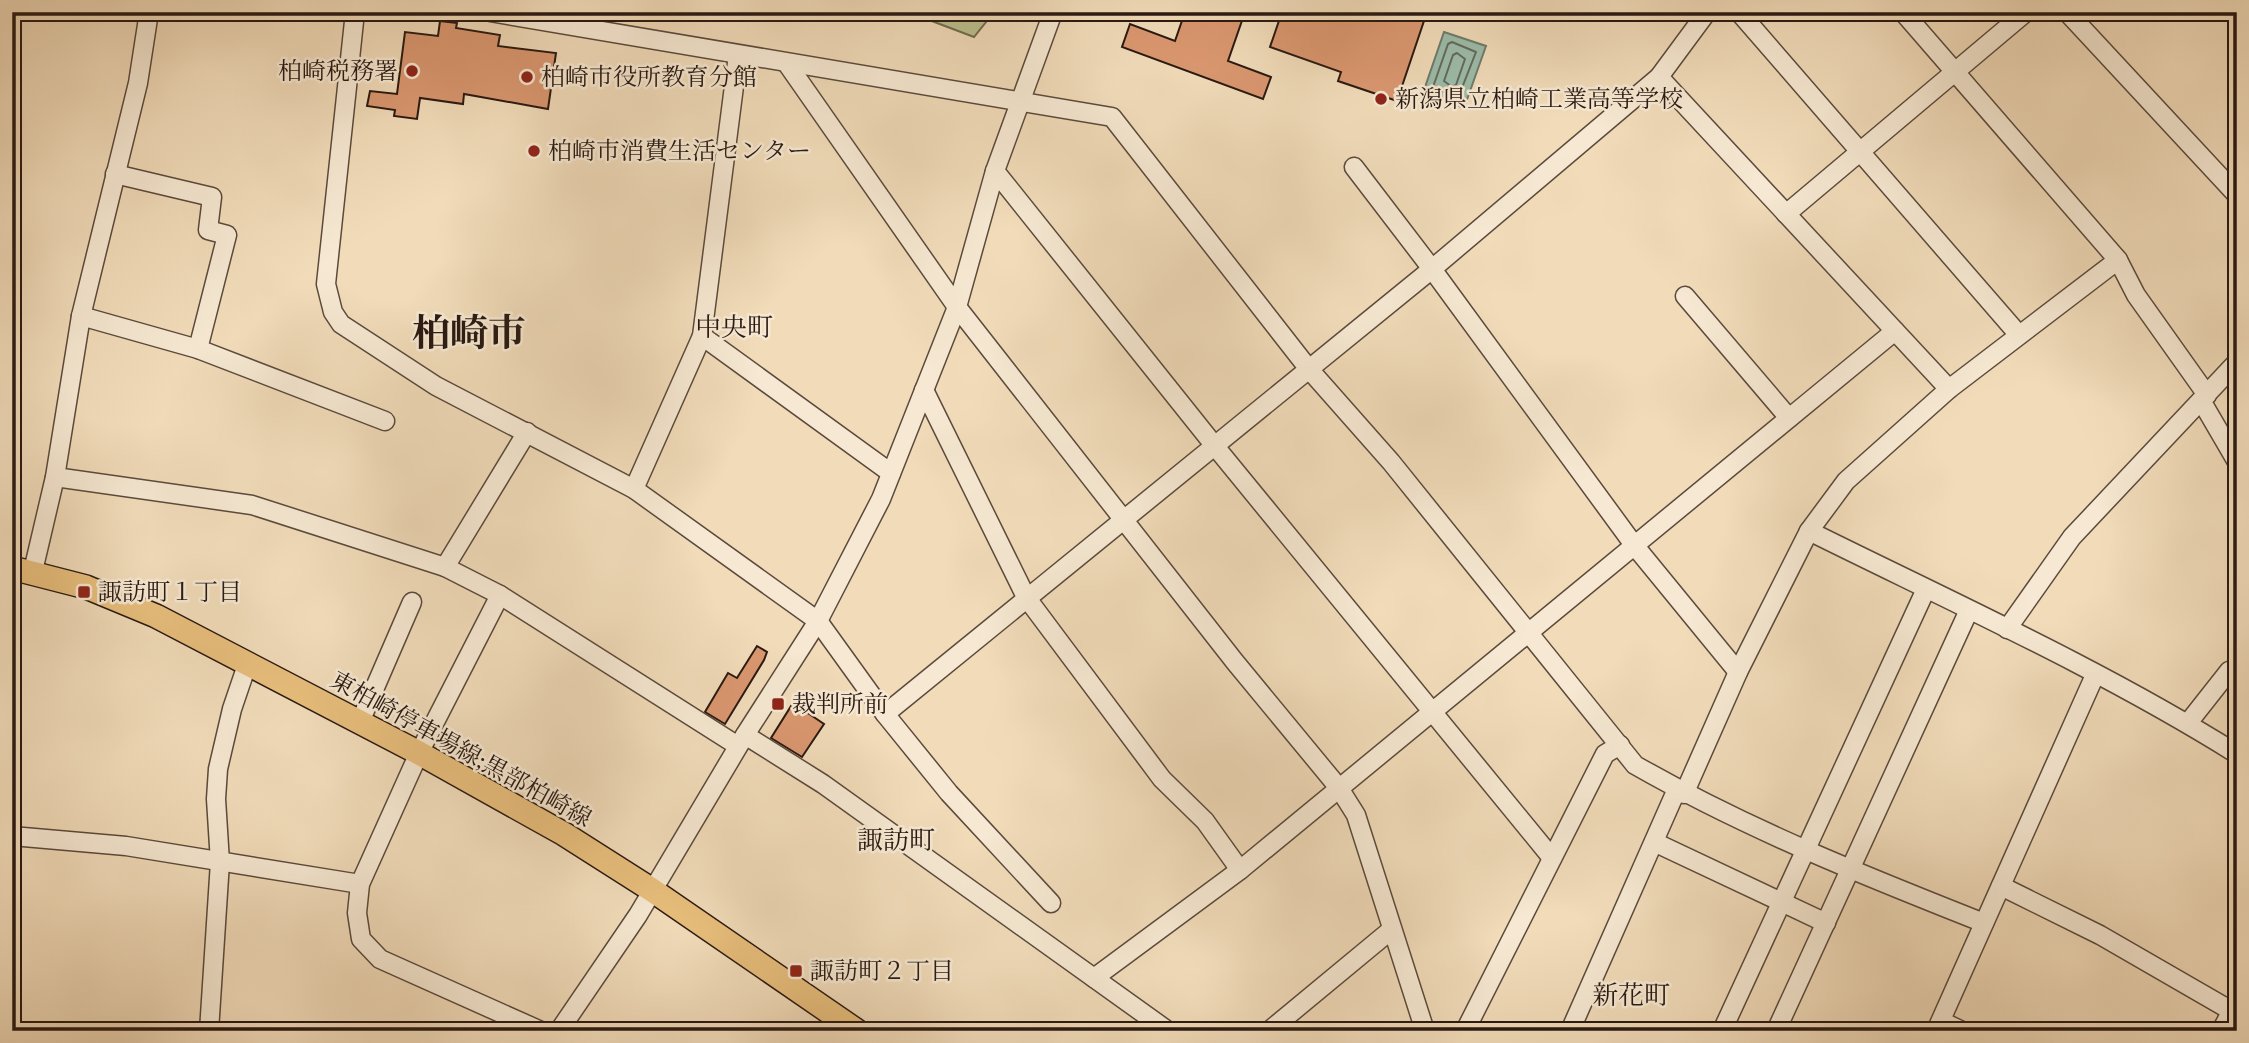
<svg xmlns="http://www.w3.org/2000/svg" width="2249" height="1043" font-family="Cardo,'Noto Serif JP',serif">
	<style>
		.green { fill: #bbc08e; stroke: #726c50; stroke-width: 2 }
		.water { fill: #9cbca9; stroke: #6e7b6d; stroke-width: 2 }
		.lines { fill: none; stroke-linecap: round; stroke-linejoin: round }
		.shore { stroke: #626a5e; stroke-width: 2 }
		.building { fill: #da9770; stroke: #291912; stroke-width: 2 }
		.minor-casing { stroke: #5b4a3c; stroke-width: 21 }
		.major-casing { stroke: #291912; stroke-width: 26 }
		.minor { stroke: #f6e8d2; stroke-width: 18 }
		.major { stroke: #e8be7c; stroke-width: 23 }
		.poi-dot { fill: #8f2418; stroke: #f6e8d2; stroke-width: 2.5 }
		.labels { text-anchor: middle; stroke-width: 5; stroke-linejoin: round; paint-order: stroke }
		.poi-label { font-size: 24px; fill: #291912; stroke: #f6e8d2; text-anchor: start }
		.street-label { font-size: 24px; fill: #291912; stroke: #f6e8d2 }
		.neighbourhood-label { font-size: 26px; fill: #291912; stroke: #f6e8d2 }
		.town-label { font-size: 38px; font-weight: bold; fill: #291912; stroke: #f6e8d2 }
	</style>
	<rect width="100%" height="100%" fill="#f1dbb9"/>
	<filter id="stains"><feTurbulence type="fractalNoise" baseFrequency=".00286" numOctaves="4"/><feColorMatrix values="0 0 0 0 .2 0 0 0 0 .09 0 0 0 0 .02 0 0 0 .5 -.17"/></filter>
	<radialGradient id="worn" r=".72"><stop offset=".6" stop-color="#630" stop-opacity="0"/><stop offset="1" stop-color="#630" stop-opacity=".3"/></radialGradient>
	<polygon class="green" points="908,12 994,12 974,37"/>
	<polygon class="water" points="1444,32 1486,46 1464,108 1423,93"/>
	<g class="lines">
		<g class="shore">
			<polygon points="1452,42 1476,52 1458,98 1433,87 1448,44"/>
			<polygon points="1457,53 1465,59 1456,85 1452,87 1444,81 1453,55"/>
		</g>
	</g>
	<g class="building">
		<polygon points="1185,12 1245,12 1228,61 1271,77 1263,99 1122,47 1130,24 1175,41"/>
		<polygon points="1282,12 1427,12 1397,101 1338,81 1341,72 1270,47"/>
		<polygon points="440,21 457,23 456,28 500,35 498,46 556,53 548,109 464,94 463,104 420,98 417,119 394,116 395,110 367,106 370,91 397,94 405,32 438,36"/>
		<polygon points="757,646 767,652 764,660 725,724 705,712 728,673 737,678"/>
		<polygon points="793,703 824,724 802,757 771,738"/>
	</g>
	<g class="lines">
		<g class="minor-casing">
			<g id="minor">
				<polyline points="355,12 326,284 333,312 341,324 436,386 634,489 818,621 885,714 1432,269 1659,77 1707,12"/>
				<path d="M490,12L1112,117L1308,368L1391,462L1635,765C1747,829 1865,876 1984,923"/>
				<polyline points="1739,12 2019,335"/>
				<polyline points="1903,12 2118,260 2136,295 2207,395"/>
				<polyline points="2067,12 2237,195"/>
				<polyline points="788,65 957,307 1235,662 1339,788 1356,815 1425,1031"/>
				<polyline points="1659,77 1949,389"/>
				<polyline points="1354,167 1432,269 1634,545 1738,672"/>
				<polyline points="995,171 1214,445 1552,858"/>
				<polyline points="115,174 212,197 208,230 227,235 198,349"/>
				<polyline points="1786,214 2026,12"/>
				<polyline points="1685,296 1789,418"/>
				<polyline points="81,316 198,349 385,421"/>
				<polyline points="702,336 891,473"/>
				<polyline points="924,390 1026,597 1162,779 1205,821 1240,870"/>
				<polyline points="2202,402 2237,462"/>
				<polyline points="527,432 445,567 500,595 738,746"/>
				<polyline points="55,477 252,505 445,567"/>
				<polyline points="634,489 702,336 738,55"/>
				<path d="M1809,531C1952,602 2101,669 2237,754"/>
				<polyline points="33,571 55,477 81,316 138,83 149,12"/>
				<polyline points="500,595 419,753 360,884 357,913 361,939 380,959 541,1031"/>
				<polyline points="2007,629 2072,537 2237,362"/>
				<polyline points="885,714 949,793 1051,903"/>
				<polyline points="360,722 412,602"/>
				<polyline points="2188,723 2229,671 2237,668"/>
				<polyline points="745,735 823,784 1168,1031"/>
				<polyline points="1684,794 1738,672 1809,531 1846,481 1949,389 2118,260"/>
				<polyline points="12,836 126,846 360,884"/>
				<polyline points="1654,842 1826,923"/>
				<polyline points="2001,886 2100,935 2237,1014"/>
				<polyline points="1094,978 1240,870 1895,331"/>
				<polyline points="1941,1021 1962,1031"/>
				<polyline points="209,1031 220,862 216,799 218,769 232,709 248,662"/>
				<polyline points="559,1031 638,915 745,735 818,621 881,499 957,307 995,171 1053,12"/>
				<polyline points="1269,1031 1391,930"/>
				<polyline points="1465,1031 1605,754 1620,745"/>
				<polyline points="1570,1031 1677,789"/>
				<polyline points="1722,1031 1926,589"/>
				<polyline points="1776,1031 1969,610"/>
				<polyline points="1936,1031 2095,675"/>
				<polyline points="2221,1031 2237,1001"/>
			</g>
		</g>
		<g class="major-casing">
			<polyline id="major" points="12,568 86,587 156,616 419,753 564,834 652,890 857,1031"/>
		</g>
		<use href="#minor" class="minor"/>
		<use href="#major" class="major"/>
	</g>
	<g class="poi-dot">
		<circle cx="412" cy="71" r="7"/>
		<circle cx="527" cy="77" r="7"/>
		<circle cx="1381" cy="99" r="7"/>
		<circle cx="534" cy="151" r="7"/>
		<rect x="77" y="585" width="14" height="14" rx="3.5"/>
		<rect x="771" y="697" width="14" height="14" rx="3.5"/>
		<rect x="789" y="964" width="14" height="14" rx="3.5"/>
	</g>
	<g class="labels">
		<g class="poi-label">
			<text x="398" y="79" text-anchor="end">柏崎税務署</text>
			<text x="541" y="85">柏崎市役所教育分館</text>
			<text x="1395" y="107">新潟県立柏崎工業高等学校</text>
			<text x="548" y="159">柏崎市消費生活センター</text>
			<text x="98" y="600">諏訪町１丁目</text>
			<text x="792" y="712">裁判所前</text>
			<text x="810" y="979">諏訪町２丁目</text>
		</g>
		<g class="street-label">
			<text transform="translate(461 749) rotate(29)" y="8">東柏崎停車場線;黒部柏崎線</text>
		</g>
		<g class="neighbourhood-label">
			<text x="734" y="336">中央町</text>
			<text x="896" y="849">諏訪町</text>
			<text x="1631" y="1004">新花町</text>
		</g>
		<g class="town-label">
			<text x="469" y="346">柏崎市</text>
		</g>
	</g>
	<rect width="2249" height="1043" fill="none" stroke="#f1dbb9" stroke-width="42"/>
	<rect x="14" y="14" width="2221" height="1015" fill="none" stroke="#291912" stroke-width="3.5"/>
	<rect x="21" y="21" width="2207" height="1001" fill="none" stroke="#291912" stroke-width="2"/>
	<rect width="100%" height="100%" filter="url(#stains)"/>
	<rect width="100%" height="100%" fill="url(#worn)"/>
</svg>
